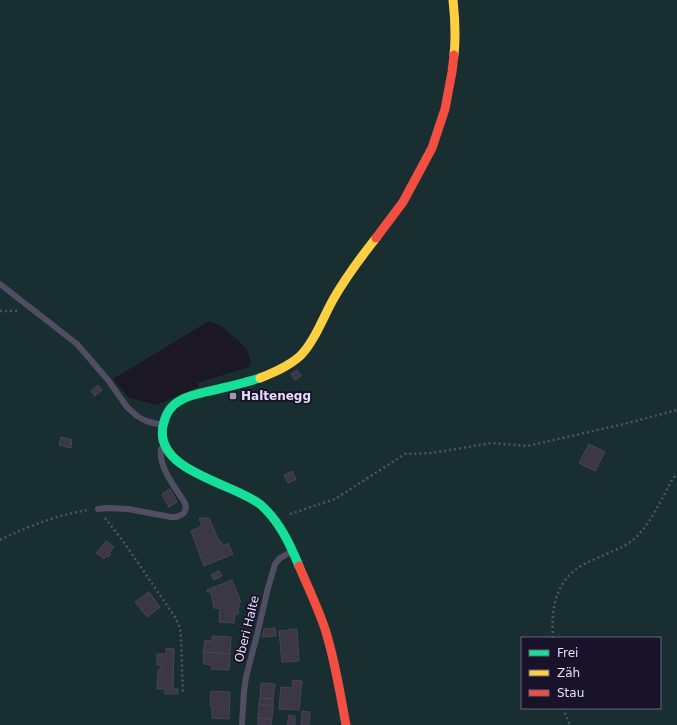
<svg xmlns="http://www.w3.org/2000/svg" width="677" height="725" font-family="'DejaVu Sans',sans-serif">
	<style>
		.green { fill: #182e31; fill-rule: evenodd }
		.building { fill: #3b3745; stroke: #494456 }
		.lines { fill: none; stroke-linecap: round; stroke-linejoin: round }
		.path { stroke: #4c5664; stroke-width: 2.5; stroke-dasharray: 2 3; stroke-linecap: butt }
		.lane { stroke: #514e64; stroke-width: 6 }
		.fast { stroke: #16e098; stroke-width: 9 }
		.slow { stroke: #ffcf43; stroke-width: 9 }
		.jam { stroke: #f24e42; stroke-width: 9 }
		.poi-dot { fill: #9e99b0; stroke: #191329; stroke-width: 1.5 }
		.labels { text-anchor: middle; stroke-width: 4; stroke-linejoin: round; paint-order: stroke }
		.poi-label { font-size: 12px; font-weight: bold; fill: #e4defc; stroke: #191329; text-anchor: start }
		.street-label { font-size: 12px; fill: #e4defc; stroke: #191329 }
	</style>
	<rect width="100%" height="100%" fill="#1b1824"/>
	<path class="green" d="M0,0H677V725H0ZM209,321L220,325L239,341L247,350L251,361L249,367L197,383L199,386L157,405L129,398L113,379ZM522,638H660V708H522Z"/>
	<g class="building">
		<polygon points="297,370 301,376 295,380 291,374"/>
		<polygon points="98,385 102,390 95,396 91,391"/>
		<polygon points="61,437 72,440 71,448 59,445"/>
		<polygon points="589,444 605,452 595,471 579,463"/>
		<polygon points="292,471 296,479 288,483 284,475"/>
		<polygon points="170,489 177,502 169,507 162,494"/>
		<polygon points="199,518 209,518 219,541 221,541 223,546 228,543 233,554 204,566 191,531 202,526"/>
		<polygon points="106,541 114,547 109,553 111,554 108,557 106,556 104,559 96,553"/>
		<polygon points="219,571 222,576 214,580 211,575"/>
		<polygon points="232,580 241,602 239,603 238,614 235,614 234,623 219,622 220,609 214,608 211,592 207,592 207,590"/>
		<polygon points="149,592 160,607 147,617 135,602"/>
		<polygon points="275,628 276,636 262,637 264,629"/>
		<polygon points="297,629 299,661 282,662 279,631"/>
		<polygon points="212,636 231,637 230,654 203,652 205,640 212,641"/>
		<polygon points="166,648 174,649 173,689 178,689 178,694 165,694 165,689 157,689 158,670 161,670 161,665 157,665 157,654 166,654"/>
		<polygon points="203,652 230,654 229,670 211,669 211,665 204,664"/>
		<polygon points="293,680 302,681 299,710 279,709 281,687 292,688"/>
		<polygon points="261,683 275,684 273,699 260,698"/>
		<polygon points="211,691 230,692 229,719 212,718 212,706 210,706"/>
		<polygon points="260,698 273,699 273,706 259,704"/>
		<polygon points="259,704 273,706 272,719 258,718"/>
		<polygon points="302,711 310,712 309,725 301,725"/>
		<polygon points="289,715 295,716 295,725 287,725"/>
		<polygon points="258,718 272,719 271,725 258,725"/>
	</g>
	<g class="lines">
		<g class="path">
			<polyline points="0,311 17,311"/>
			<polyline points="290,514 335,499 405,454 432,453 492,443 527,446 624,424 677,410"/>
			<polyline points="105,518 123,541 175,617 180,628 181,638 183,694"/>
			<path d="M0,540C29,526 57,515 88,510"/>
			<path d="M553,638C551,609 555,582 581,566C589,561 598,558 606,554C619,549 631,544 640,533C650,522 657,508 664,495C668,487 671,480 677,474"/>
			<polyline points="563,708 570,725"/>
		</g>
		<g class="lane">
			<polyline points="0,284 77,344 108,380 127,407 137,416 146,421 162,425"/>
			<path d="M98,509L108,508L128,509L171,517H176L181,515L184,513L186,508L185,503C176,489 158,466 161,449"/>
			<polyline points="242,723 244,691 246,677 257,635 268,588 275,564 280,558 291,552"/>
		</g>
		<path class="fast" d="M260,378C244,383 227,387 210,391C201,393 190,395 181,400C171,405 165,415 163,426C154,472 235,483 261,505C279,521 290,544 299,566"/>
		<g class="slow">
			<path d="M453,0C455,18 456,36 454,55"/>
			<path d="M260,378C275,372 289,366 300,356C314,343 324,315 334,298C346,277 361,257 376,238"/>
		</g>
		<g class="jam">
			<polyline points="376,238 403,202 432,148 445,109 452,72 454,55"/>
			<path d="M299,566C308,587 318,608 325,629C335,660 340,693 346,725"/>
		</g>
	</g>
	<rect class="poi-dot" x="229" y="392" width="8" height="8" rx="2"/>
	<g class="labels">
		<g class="poi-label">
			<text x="241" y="400">Haltenegg</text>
		</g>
		<g class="street-label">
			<text transform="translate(247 629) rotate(-76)" y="4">Oberi Halte</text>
		</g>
	</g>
	<rect x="521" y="637" width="140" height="72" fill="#191329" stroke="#6a647d"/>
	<rect x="529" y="650" width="20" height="6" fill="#16e098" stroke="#6a647d"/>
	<text x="557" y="657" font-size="12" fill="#e4defc">Frei</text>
	<rect x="529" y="670" width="20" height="6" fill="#ffcf43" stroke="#6a647d"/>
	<text x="557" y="677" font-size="12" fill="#e4defc">Zäh</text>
	<rect x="529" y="690" width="20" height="6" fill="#f24e42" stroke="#6a647d"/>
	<text x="557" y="697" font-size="12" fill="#e4defc">Stau</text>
</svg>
